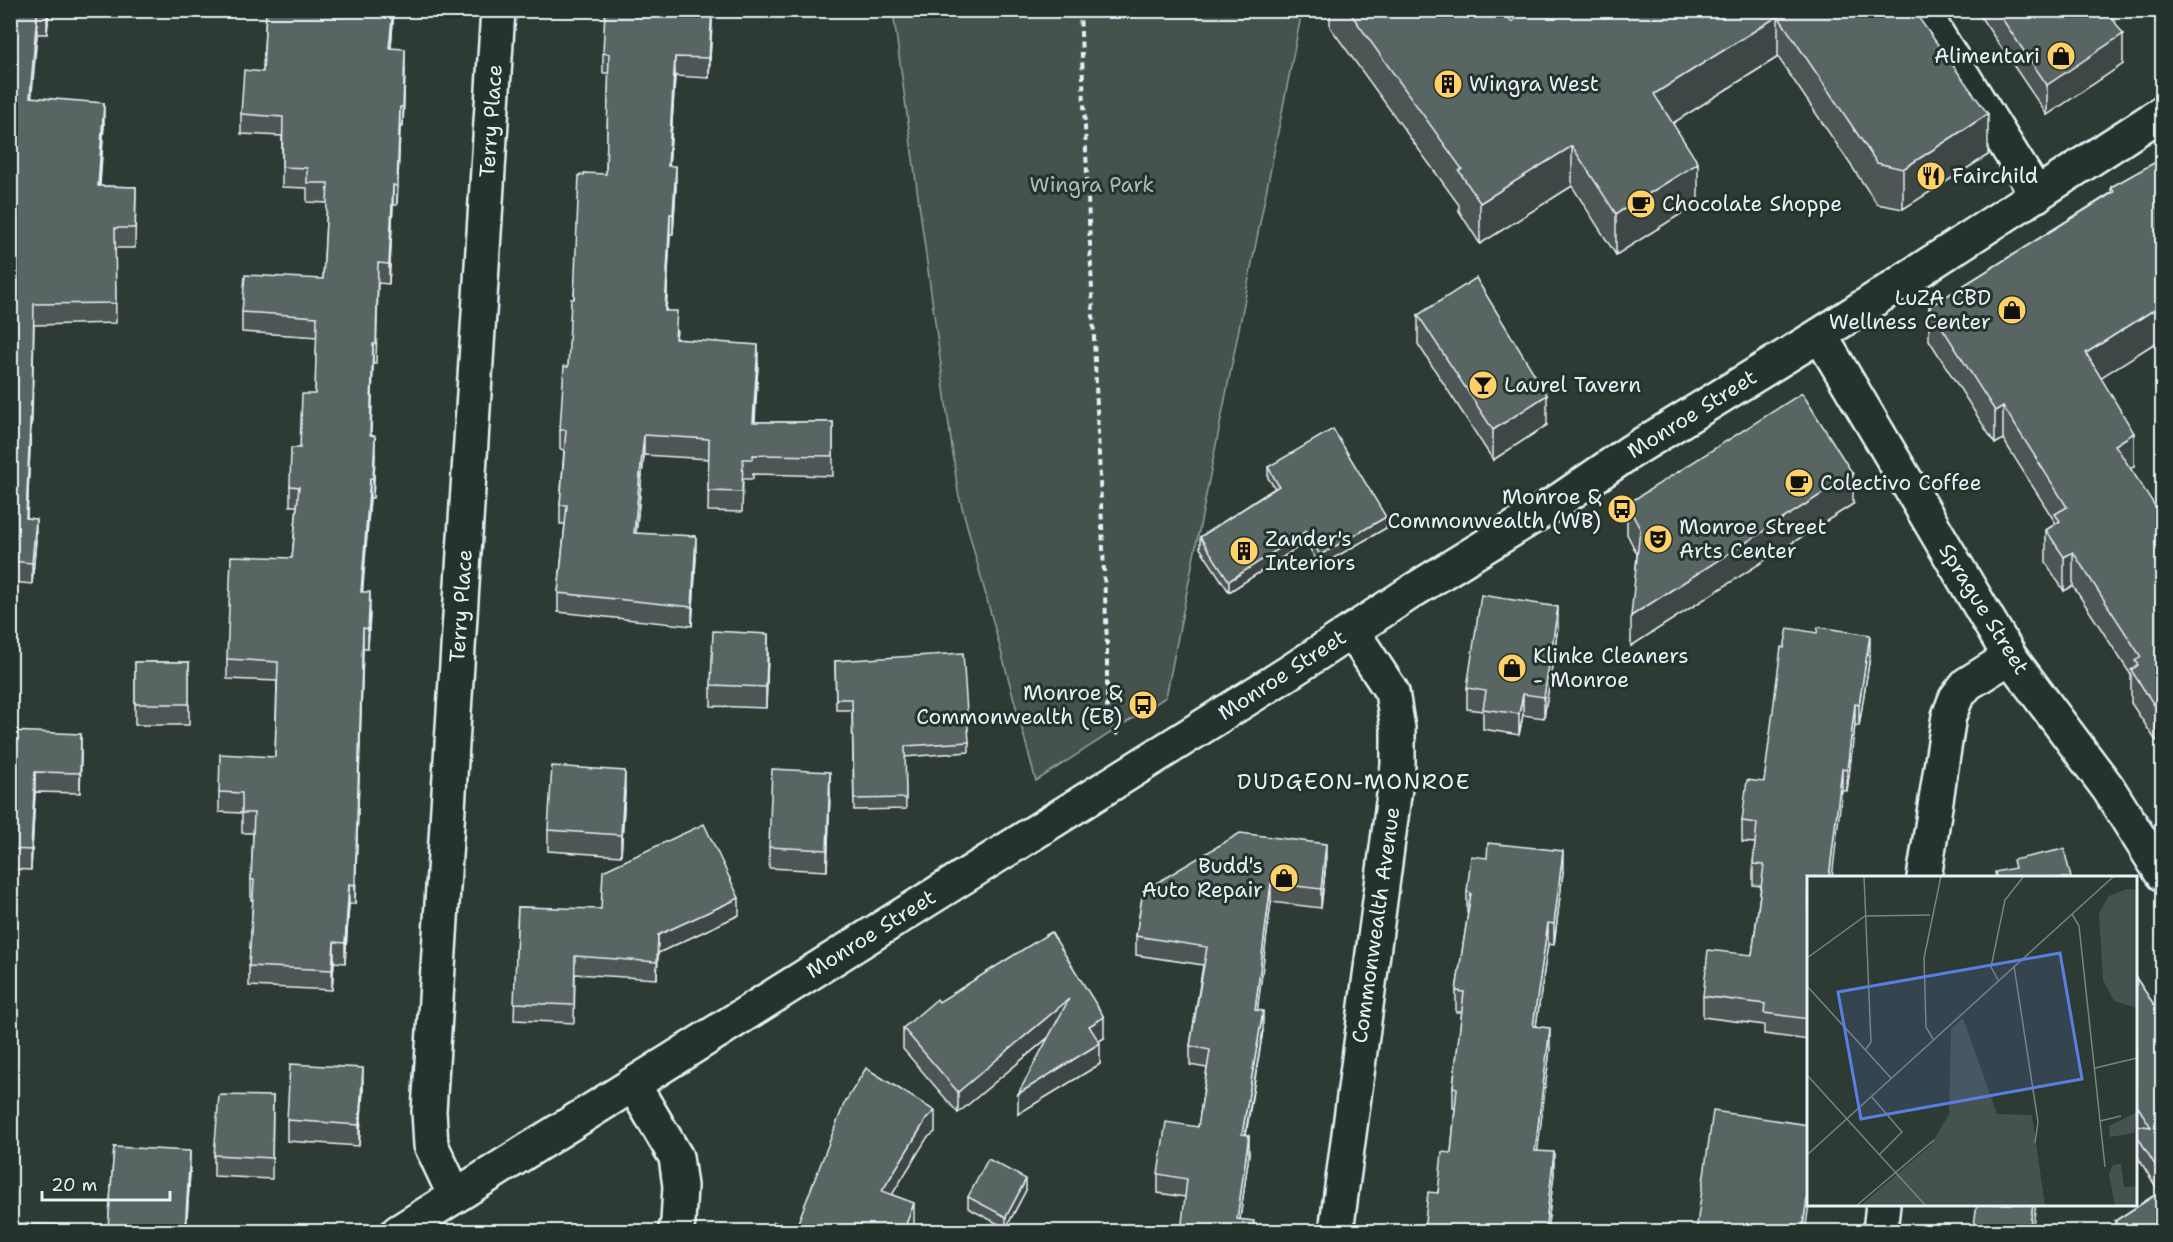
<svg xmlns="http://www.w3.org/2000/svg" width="2173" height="1242" font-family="'Shantell Sans',sans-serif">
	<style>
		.green { fill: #45524e; stroke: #96a2a3; stroke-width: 1.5 }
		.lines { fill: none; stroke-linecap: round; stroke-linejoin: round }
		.minor-casing { stroke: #e8f1f8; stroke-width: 38 }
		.major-casing { stroke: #e8f1f8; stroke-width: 38 }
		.path { stroke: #e8f1f8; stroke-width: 4; stroke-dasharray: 6 4.5; stroke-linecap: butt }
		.minor { stroke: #26332d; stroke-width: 33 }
		.major { stroke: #26332d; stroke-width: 33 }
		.wall { fill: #4d5755; stroke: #e8f1f8; stroke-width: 1.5 }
		.shaded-wall { fill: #3e4745; stroke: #e8f1f8; stroke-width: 1.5 }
		.building { fill: #596563; stroke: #e8f1f8; stroke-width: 1.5 }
		.labels { text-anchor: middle; stroke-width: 6; stroke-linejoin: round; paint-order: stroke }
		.poi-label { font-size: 21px; fill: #e8f1f8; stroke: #26332d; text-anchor: start }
		.street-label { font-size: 21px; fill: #e8f1f8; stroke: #26332d }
		.park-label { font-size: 21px; fill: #afb9bc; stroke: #26332d }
		.neighbourhood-label { font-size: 22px; letter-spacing: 1.5px; fill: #e8f1f8; stroke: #26332d }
		.inset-road { fill: none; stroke: #788483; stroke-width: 1.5 }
		.view { fill: #5a7fe2; fill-opacity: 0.15; stroke: #5a7fe2; stroke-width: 3 }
		.inset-edge { fill: none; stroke: #e8f1f8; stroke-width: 3 }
	</style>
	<rect width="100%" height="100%" fill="#2e3b35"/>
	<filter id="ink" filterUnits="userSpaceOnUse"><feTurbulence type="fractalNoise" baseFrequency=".0167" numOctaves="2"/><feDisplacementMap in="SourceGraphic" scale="12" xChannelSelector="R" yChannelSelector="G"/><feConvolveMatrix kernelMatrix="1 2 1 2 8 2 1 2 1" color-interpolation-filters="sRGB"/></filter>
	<g filter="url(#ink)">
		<polygon class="green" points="893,11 1302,11 1166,697 1036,781 958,492"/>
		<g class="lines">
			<g class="minor-casing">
				<g id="minor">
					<polyline points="1922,10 2037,195"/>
					<polyline points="1820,335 2010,657 2108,788 2162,874"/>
					<polyline points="1924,878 1949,716 1956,698 1967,684 2010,657"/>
					<polyline points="633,1084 676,1157 680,1186 678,1222 675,1232"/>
					<polyline points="455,1196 431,1145 429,1111 498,10"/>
					<polyline points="1336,1232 1398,765 1398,729 1392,692 1352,631"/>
					<polyline points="1880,1232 1883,1204"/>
				</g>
			</g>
			<g class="major-casing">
				<polyline id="major" points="398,1232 1288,673 1414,590 1560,500 1630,452 1820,335 2162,113"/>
			</g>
			<polyline class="path" points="1080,10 1107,643 1107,719 1118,735"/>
			<use href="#minor" class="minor"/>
			<use href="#major" class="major"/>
		</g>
		<g class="wall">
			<polygon points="10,10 49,10 47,34 37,34 31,98 104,124 100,186 136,187 135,248 115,248 116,323 34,325 32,422 31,422 27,519 36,540 32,584 11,582 10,640"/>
			<polygon points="266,10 394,10 391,48 405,69 403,127 400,127 397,205 393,205 389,284 378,283 376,364 373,364 371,435 375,455 373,498 370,498 362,592 370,612 368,648 363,648 355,904 349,904 345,963 334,962 332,990 249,986 249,966 253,900 251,900 251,880 253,833 242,833 242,813 219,812 219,792 275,757 277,681 227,679 227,659 292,558 297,506 290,506 290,486 315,394 317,337 242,332 242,312 323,279 327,203 307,202 307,188 282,187 282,136 241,134 241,114 263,72"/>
			<polygon points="1330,10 1505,10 1511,22 1702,18 1913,10 1988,155 1903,209 1877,204 1778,57 1673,123 1698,203 1616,255 1572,186 1480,244 1459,211 1459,205 1330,27"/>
			<polygon points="1976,10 2107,10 2123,64 2047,115"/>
			<polygon points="712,22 709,78 675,76 669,166 676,186 673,234 670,234 666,311 677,331 676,339 758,364 755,422 833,422 833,476 753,474 753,479 743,479 742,512 708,511 709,459 644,455 636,533 696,556 692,626 558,612 558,593 565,524 560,524 560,505 564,450 560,449 560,430 568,367 584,175 606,174 609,73 603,73 603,53"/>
			<polygon points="2163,158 2163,338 2100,377 2134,466 2130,469 2163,518 2163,737 2156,741 2131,703 2131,675 2073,586 2064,591 2046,563 2046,530 2055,524 2055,522 2003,439 1995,444 1929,340 1929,307 2111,193 2111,187"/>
			<polygon points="1418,315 1547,425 1493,460 1418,344"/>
			<polygon points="1268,467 1386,528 1320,566 1306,542 1229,592 1200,548 1200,537 1275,488 1268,478"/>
			<polygon points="1627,504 1853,504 1631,646 1637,554 1627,534"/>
			<polygon points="1558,627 1544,718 1523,715 1519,735 1483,729 1483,711 1467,709 1467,688"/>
			<polygon points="1784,648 1870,656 1859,726 1855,725 1847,791 1842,790 1809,878 1809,1040 1764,1034 1764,1025 1703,1017 1703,996 1752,955 1761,886 1753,885 1753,864 1755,843 1742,842 1742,821 1764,782"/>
			<polygon points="768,654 766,708 711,706 711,685"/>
			<polygon points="835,661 969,742 969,752 905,757 906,809 854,810 852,710 836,710"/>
			<rect x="135" y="662" width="54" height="63"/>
			<polygon points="10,731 81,754 80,793 35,792 31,870 10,869"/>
			<polygon points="625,792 621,856 548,851 548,830"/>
			<polygon points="830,793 827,871 769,868 769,847"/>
			<polygon points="1326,863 1321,908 1271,902 1257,1010 1263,1030 1246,1135 1249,1154 1240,1219 1254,1232 1185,1197 1158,1193 1158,1174 1198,1127 1207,1068 1190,1065 1190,1046 1203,965 1136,955 1136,936 1143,891"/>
			<polygon points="1563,872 1554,945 1548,944 1536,1026 1550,1049 1537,1151 1554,1173 1547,1232 1424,1232 1451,1153 1455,1108 1453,1108 1453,1087 1462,1012 1456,1012 1456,991 1468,913 1467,913 1467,892"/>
			<polygon points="518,907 739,915 658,953 657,979 575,974 574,1023 514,1020"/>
			<polygon points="2136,978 2163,1018 2163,1232 2115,1232 2115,1221 2159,1192 2136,1154 2136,1125 2137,1125 2136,1124"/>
			<polygon points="939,1002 1104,1038 1099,1041 1100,1064 1018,1114 1049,1037 958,1113 903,1049 903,1028"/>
			<polygon points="363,1089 359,1146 287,1141 287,1120"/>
			<polygon points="273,1096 272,1179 214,1176 214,1155"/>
			<polygon points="114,1147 190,1172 186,1232 108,1232"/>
			<polygon points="1026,1190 1006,1228 968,1208 968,1197"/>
		</g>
		<g class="shaded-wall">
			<polygon points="48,10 49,10 47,34 47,14"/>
			<polygon points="393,10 394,10 389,68 389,48"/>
			<polygon points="712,10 712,22 709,78 709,58"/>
			<polygon points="37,14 37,34 30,118 30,97"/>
			<polygon points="1778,16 1778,57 1654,135 1654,94"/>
			<polygon points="2123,34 2123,64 2047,115 2047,85"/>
			<polygon points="405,49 405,69 403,127 403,107"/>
			<polygon points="675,57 675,76 668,185 668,166"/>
			<polygon points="104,103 104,124 98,206 98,186"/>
			<polygon points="400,107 400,127 397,205 397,186"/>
			<polygon points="1988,114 1988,155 1903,209 1903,169"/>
			<polygon points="1572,146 1572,186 1480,244 1480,203"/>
			<polygon points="1698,163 1698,203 1616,255 1616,214"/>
			<polygon points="676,166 676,186 673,234 673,214"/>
			<polygon points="393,185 393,205 389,284 389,264"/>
			<polygon points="670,214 670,234 665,330 665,311"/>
			<polygon points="2163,304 2163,338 2086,387 2086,353"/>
			<polygon points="373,344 373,364 370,455 370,435"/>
			<polygon points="758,345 758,364 753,441 753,422"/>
			<polygon points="1547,395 1547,425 1493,460 1493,430"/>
			<polygon points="31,401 31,422 26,539 26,518"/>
			<polygon points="2003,406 2003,439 1995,444 1995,411"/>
			<polygon points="2134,433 2134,466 2115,479 2115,445"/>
			<polygon points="644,435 644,455 634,553 634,533"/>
			<polygon points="375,436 375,455 373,498 373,478"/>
			<polygon points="1853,474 1853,504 1631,646 1631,616"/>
			<polygon points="370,478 370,498 361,612 361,592"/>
			<polygon points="1386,517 1386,528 1320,566 1320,555"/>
			<polygon points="36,519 36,540 32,584 32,563"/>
			<polygon points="1306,531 1306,542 1229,592 1229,581"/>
			<polygon points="696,536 696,556 692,626 692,607"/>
			<polygon points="2073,552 2073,586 2064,591 2064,557"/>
			<polygon points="370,592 370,612 368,648 368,629"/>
			<polygon points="1558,607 1558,627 1544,718 1544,697"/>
			<polygon points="363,628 363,648 355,904 355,885"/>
			<polygon points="768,634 768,654 766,708 766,687"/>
			<polygon points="1870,635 1870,656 1859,726 1859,705"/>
			<polygon points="1523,694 1523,715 1519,735 1519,714"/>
			<polygon points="2163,703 2163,737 2156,741 2156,708"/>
			<polygon points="1855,704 1855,725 1847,791 1847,770"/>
			<polygon points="81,734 81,754 80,793 80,773"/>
			<polygon points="1842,769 1842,790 1832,878 1829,878"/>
			<polygon points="625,771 625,792 621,856 621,835"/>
			<polygon points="35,772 35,792 31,870 31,850"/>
			<polygon points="830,772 830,793 827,871 827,850"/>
			<polygon points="1326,844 1326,863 1321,908 1321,889"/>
			<polygon points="1563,851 1563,872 1554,945 1554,924"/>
			<polygon points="1271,883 1271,902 1255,1029 1255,1010"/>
			<polygon points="349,884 349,904 345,963 345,943"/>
			<polygon points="739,898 739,915 658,953 657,979 658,935"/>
			<polygon points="1548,923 1548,944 1533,1046 1533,1026"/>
			<polygon points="334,942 334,962 332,990 332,970"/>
			<polygon points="1069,999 1069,1020 958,1113 958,1092"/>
			<polygon points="1263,1011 1263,1030 1242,1153 1242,1134"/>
			<polygon points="1104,1017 1104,1038 1089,1047 1089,1026"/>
			<polygon points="1550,1028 1550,1049 1535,1172 1535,1151"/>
			<polygon points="1100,1043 1100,1064 1018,1114 1018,1094"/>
			<polygon points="363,1068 363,1089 359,1146 359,1125"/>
			<polygon points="935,1111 935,1132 927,1138 882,1211 882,1191 927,1118"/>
			<polygon points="1249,1135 1249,1154 1238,1232 1237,1219"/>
			<polygon points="190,1151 190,1172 186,1232 185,1232"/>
			<polygon points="1554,1152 1554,1173 1547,1232 1545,1232"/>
			<polygon points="1026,1179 1026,1190 1006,1228 1006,1217"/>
			<polygon points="1809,1185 1809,1204 1805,1232 1802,1232"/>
			<polygon points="15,1192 15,1212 13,1232 12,1223"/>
			<polygon points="914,1203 914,1224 911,1232 903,1232"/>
			<polygon points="2033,1204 2036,1204 2032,1232 2029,1232"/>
		</g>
		<g class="building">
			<polygon points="10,10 48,10 47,14 37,14 30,97 104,103 98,186 136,187 135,228 115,228 116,303 34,304 32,401 31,401 26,518 36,519 32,563 11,561 10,620"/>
			<polygon points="266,10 393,10 389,48 405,49 403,107 400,107 397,186 393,185 389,264 378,263 376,344 373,344 370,435 375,436 373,478 370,478 361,592 370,592 368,629 363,628 355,885 349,884 345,943 334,942 332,970 249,966 254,880 251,880 254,813 242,813 242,793 219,792 220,754 275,757 278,662 227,659 231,556 292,558 299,487 290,486 291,448 300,448 302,394 315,394 317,317 242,312 245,275 323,279 328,183 307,183 307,168 282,167 283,117 241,114 244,70 263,72"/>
			<polygon points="605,10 712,10 709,58 675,57 668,166 676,166 673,214 670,214 665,311 677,311 675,339 758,345 753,422 833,422 833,456 753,455 753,459 743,459 742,492 708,491 709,439 644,435 634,533 696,536 692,607 558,593 567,505 560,505 566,430 560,430 564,366 568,367 571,299 574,299 579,175 584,175 584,173 606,174 609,54 603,53"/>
			<polygon points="1348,10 1505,10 1511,22 1531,10 1698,10 1702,18 1713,10 1913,10 1988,114 1903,169 1877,163 1778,16 1654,94 1698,163 1616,214 1572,146 1480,203 1459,171 1462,169"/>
			<polygon points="1996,10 2107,10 2123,34 2047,85"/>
			<polygon points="2163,158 2163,304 2086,353 2134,433 2115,445 2163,518 2163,703 2156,708 2131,670 2138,665 2135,661 2141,657 2073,552 2064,557 2046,530 2060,521 2055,514 2067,507 2003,406 1995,411 1929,307 2114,192 2111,187"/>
			<polygon points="1476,278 1547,395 1493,430 1418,315"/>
			<polygon points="1802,393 1853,474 1631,616 1640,529 1627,504"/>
			<polygon points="1333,429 1386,517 1320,555 1306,531 1229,581 1200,537 1279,486 1268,467"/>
			<polygon points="1481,595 1558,607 1544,697 1523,694 1519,714 1483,709 1486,691 1467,688"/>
			<polygon points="1818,627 1870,635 1859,705 1855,704 1847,770 1842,769 1829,878 1809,878 1809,1019 1764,1013 1765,1004 1703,996 1708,950 1752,955 1764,865 1753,864 1757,823 1742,821 1747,780 1764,782 1781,647 1784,648 1788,628 1817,633"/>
			<polygon points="713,631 768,634 766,687 711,685"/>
			<polygon points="963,653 969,742 905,746 906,798 854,799 852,699 836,699 835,661"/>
			<rect x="135" y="662" width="54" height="42"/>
			<polygon points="10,731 81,734 80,773 35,772 31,850 10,849"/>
			<polygon points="552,766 625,771 621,835 548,830"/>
			<polygon points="772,769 830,772 827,850 769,847"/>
			<polygon points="704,824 739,898 658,935 657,962 575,956 574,1005 514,1003 518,907 601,909 603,871"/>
			<polygon points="1240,833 1326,844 1321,889 1271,883 1255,1010 1263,1011 1242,1134 1249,1135 1237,1219 1254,1221 1253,1232 1181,1232 1187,1179 1158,1174 1166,1122 1198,1127 1210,1050 1190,1046 1207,947 1136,936 1143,891"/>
			<polygon points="1488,843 1563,851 1554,924 1548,923 1533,1026 1550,1028 1535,1151 1554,1152 1545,1232 1500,1227 1499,1232 1424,1232 1428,1192 1438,1193 1442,1152 1451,1153 1457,1088 1453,1087 1464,992 1456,991 1471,893 1467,892 1471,856 1487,858"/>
			<polygon points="2064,849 2071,878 1996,878 1995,872 2015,868 2013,860"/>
			<polygon points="1051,932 1104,1017 1089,1026 1100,1043 1018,1094 1069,999 958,1092 903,1028 937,999 939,1002"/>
			<polygon points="2136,978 2163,1018 2163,1178 2136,1134 2136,1125 2151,1127 2136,1104"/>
			<polygon points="290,1064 363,1068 359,1125 287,1120"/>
			<polygon points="866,1068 935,1111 927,1118 882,1191 914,1203 903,1232 771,1232 774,1222 795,1230 844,1104"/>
			<polygon points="219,1095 273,1096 272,1158 214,1155"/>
			<polygon points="1713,1111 1809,1125 1809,1185 1802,1232 1696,1232"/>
			<polygon points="114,1147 190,1151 185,1232 150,1232 108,1228"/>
			<polygon points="988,1159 1026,1179 1006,1217 968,1197"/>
			<polygon points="2163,1190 2163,1232 2122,1232 2115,1221"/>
			<polygon points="10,1191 15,1192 12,1223 70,1225 70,1232 10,1232"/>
			<polygon points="1977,1204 2033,1204 2029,1232 1973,1232"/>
		</g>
	</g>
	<defs>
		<g id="shop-disc" transform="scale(1.5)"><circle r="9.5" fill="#ffd166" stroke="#26332d"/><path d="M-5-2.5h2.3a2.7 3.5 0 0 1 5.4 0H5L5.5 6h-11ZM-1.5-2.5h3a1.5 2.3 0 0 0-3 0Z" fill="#111"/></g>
		<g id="building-disc" transform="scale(1.5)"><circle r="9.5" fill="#ffd166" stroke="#26332d"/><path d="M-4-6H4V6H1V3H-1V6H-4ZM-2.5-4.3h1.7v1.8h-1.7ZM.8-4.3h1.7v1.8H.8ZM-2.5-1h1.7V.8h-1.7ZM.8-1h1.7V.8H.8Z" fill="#111"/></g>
		<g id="restaurant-disc" transform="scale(1.5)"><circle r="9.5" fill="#ffd166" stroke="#26332d"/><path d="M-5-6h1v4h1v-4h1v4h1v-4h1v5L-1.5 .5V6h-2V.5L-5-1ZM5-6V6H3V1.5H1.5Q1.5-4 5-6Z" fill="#111"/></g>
		<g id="cafe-disc" transform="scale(1.5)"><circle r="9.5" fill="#ffd166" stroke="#26332d"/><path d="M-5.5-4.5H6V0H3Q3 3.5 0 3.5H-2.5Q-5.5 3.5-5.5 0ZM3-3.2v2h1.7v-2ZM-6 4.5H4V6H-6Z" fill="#111"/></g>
		<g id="bar-disc" transform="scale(1.5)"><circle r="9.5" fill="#ffd166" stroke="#26332d"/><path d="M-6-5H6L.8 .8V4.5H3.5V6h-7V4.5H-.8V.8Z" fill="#111"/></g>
		<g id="bus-disc" transform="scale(1.5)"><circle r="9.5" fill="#ffd166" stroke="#26332d"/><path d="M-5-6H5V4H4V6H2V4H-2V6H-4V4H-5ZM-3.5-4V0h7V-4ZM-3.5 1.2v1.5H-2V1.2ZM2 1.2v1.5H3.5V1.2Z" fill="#111"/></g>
		<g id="theatre-disc" transform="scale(1.5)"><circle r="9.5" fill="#ffd166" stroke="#26332d"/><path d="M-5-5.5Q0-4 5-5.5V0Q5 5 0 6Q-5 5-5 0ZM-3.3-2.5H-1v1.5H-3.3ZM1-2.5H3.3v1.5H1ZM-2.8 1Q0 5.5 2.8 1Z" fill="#111"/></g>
	</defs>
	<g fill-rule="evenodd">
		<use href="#shop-disc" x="2061" y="56"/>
		<use href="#building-disc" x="1448" y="84"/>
		<use href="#restaurant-disc" x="1931" y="176"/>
		<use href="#cafe-disc" x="1641" y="204"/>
		<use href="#shop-disc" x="2012" y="310"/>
		<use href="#bar-disc" x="1483" y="385"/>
		<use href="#cafe-disc" x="1799" y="483"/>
		<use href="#bus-disc" x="1622" y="509"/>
		<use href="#theatre-disc" x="1658" y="539"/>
		<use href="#building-disc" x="1244" y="551"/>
		<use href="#shop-disc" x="1512" y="668"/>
		<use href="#bus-disc" x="1143" y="705"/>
		<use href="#shop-disc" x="1284" y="878"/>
	</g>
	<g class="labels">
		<g class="poi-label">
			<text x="2040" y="63" text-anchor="end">Alimentari</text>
			<text x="1469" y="91">Wingra West</text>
			<text x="1952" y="183">Fairchild</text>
			<text x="1662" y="211">Chocolate Shoppe</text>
			<text x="1991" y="305" text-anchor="end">LuZA CBD<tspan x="1991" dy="24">Wellness Center</tspan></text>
			<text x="1504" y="392">Laurel Tavern</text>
			<text x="1820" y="490">Colectivo Coffee</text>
			<text x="1601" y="504" text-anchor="end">Monroe &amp;<tspan x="1601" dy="24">Commonwealth (WB)</tspan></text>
			<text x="1679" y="534">Monroe Street<tspan x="1679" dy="24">Arts Center</tspan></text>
			<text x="1265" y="546">Zander's<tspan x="1265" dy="24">Interiors</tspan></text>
			<text x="1533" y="663">Klinke Cleaners<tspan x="1533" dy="24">- Monroe</tspan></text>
			<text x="1122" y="700" text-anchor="end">Monroe &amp;<tspan x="1122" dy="24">Commonwealth (EB)</tspan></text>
			<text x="1263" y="873" text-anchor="end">Budd's<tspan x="1263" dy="24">Auto Repair</tspan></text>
		</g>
		<g class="street-label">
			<text transform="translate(491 121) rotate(-86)" y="7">Terry Place</text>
			<text transform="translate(1692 414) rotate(-32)" y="7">Monroe Street</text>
			<text transform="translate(461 606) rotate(-86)" y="7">Terry Place</text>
			<text transform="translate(1984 609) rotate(58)" y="7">Sprague Street</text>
			<text transform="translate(1282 675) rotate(-33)" y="7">Monroe Street</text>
			<text transform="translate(1376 925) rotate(-82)" y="7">Commonwealth Avenue</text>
			<text transform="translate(871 934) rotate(-32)" y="7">Monroe Street</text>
		</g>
		<g class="park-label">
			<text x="1092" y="192">Wingra Park</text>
		</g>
		<g class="neighbourhood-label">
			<text x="1354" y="789">DUDGEON-MONROE</text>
		</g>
	</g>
	<g transform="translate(1807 876)">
		<rect width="330" height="330" fill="#2e3b35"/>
		<path d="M320,13L330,14V132L307,125L296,104L292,37L302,20ZM156,142L190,238L225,239L238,330H53L124,269L142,238L144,153ZM330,236L327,257L303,261L302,250ZM314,288L317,311L330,310V330H308L302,298L306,289Z" fill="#45524e"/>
		<path class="inset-road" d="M57,0L64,166L59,173M265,38L272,50L298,291M0,82L58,40L123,39M207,90L231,246L228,267M191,104L184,91L198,24L217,0M0,110L84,202M126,163L119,151L117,82L134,0M288,192L330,182M0,199L119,330M64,220L95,256L72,279M293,245L314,240M0,279L307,0M49,330L127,264"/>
		<path class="view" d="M253,77L275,203L54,243L31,116Z"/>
		<rect width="330" height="330" class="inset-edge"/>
	</g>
	<rect width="2173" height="1242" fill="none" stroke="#26332d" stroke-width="36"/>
	<rect x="18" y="18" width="2137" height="1206" fill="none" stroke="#e8f1f8" stroke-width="2" filter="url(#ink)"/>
	<path d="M42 1191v9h128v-9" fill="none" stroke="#e8f1f8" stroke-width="3"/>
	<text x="51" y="1191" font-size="18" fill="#e8f1f8" stroke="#26332d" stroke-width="4.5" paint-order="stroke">20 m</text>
</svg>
